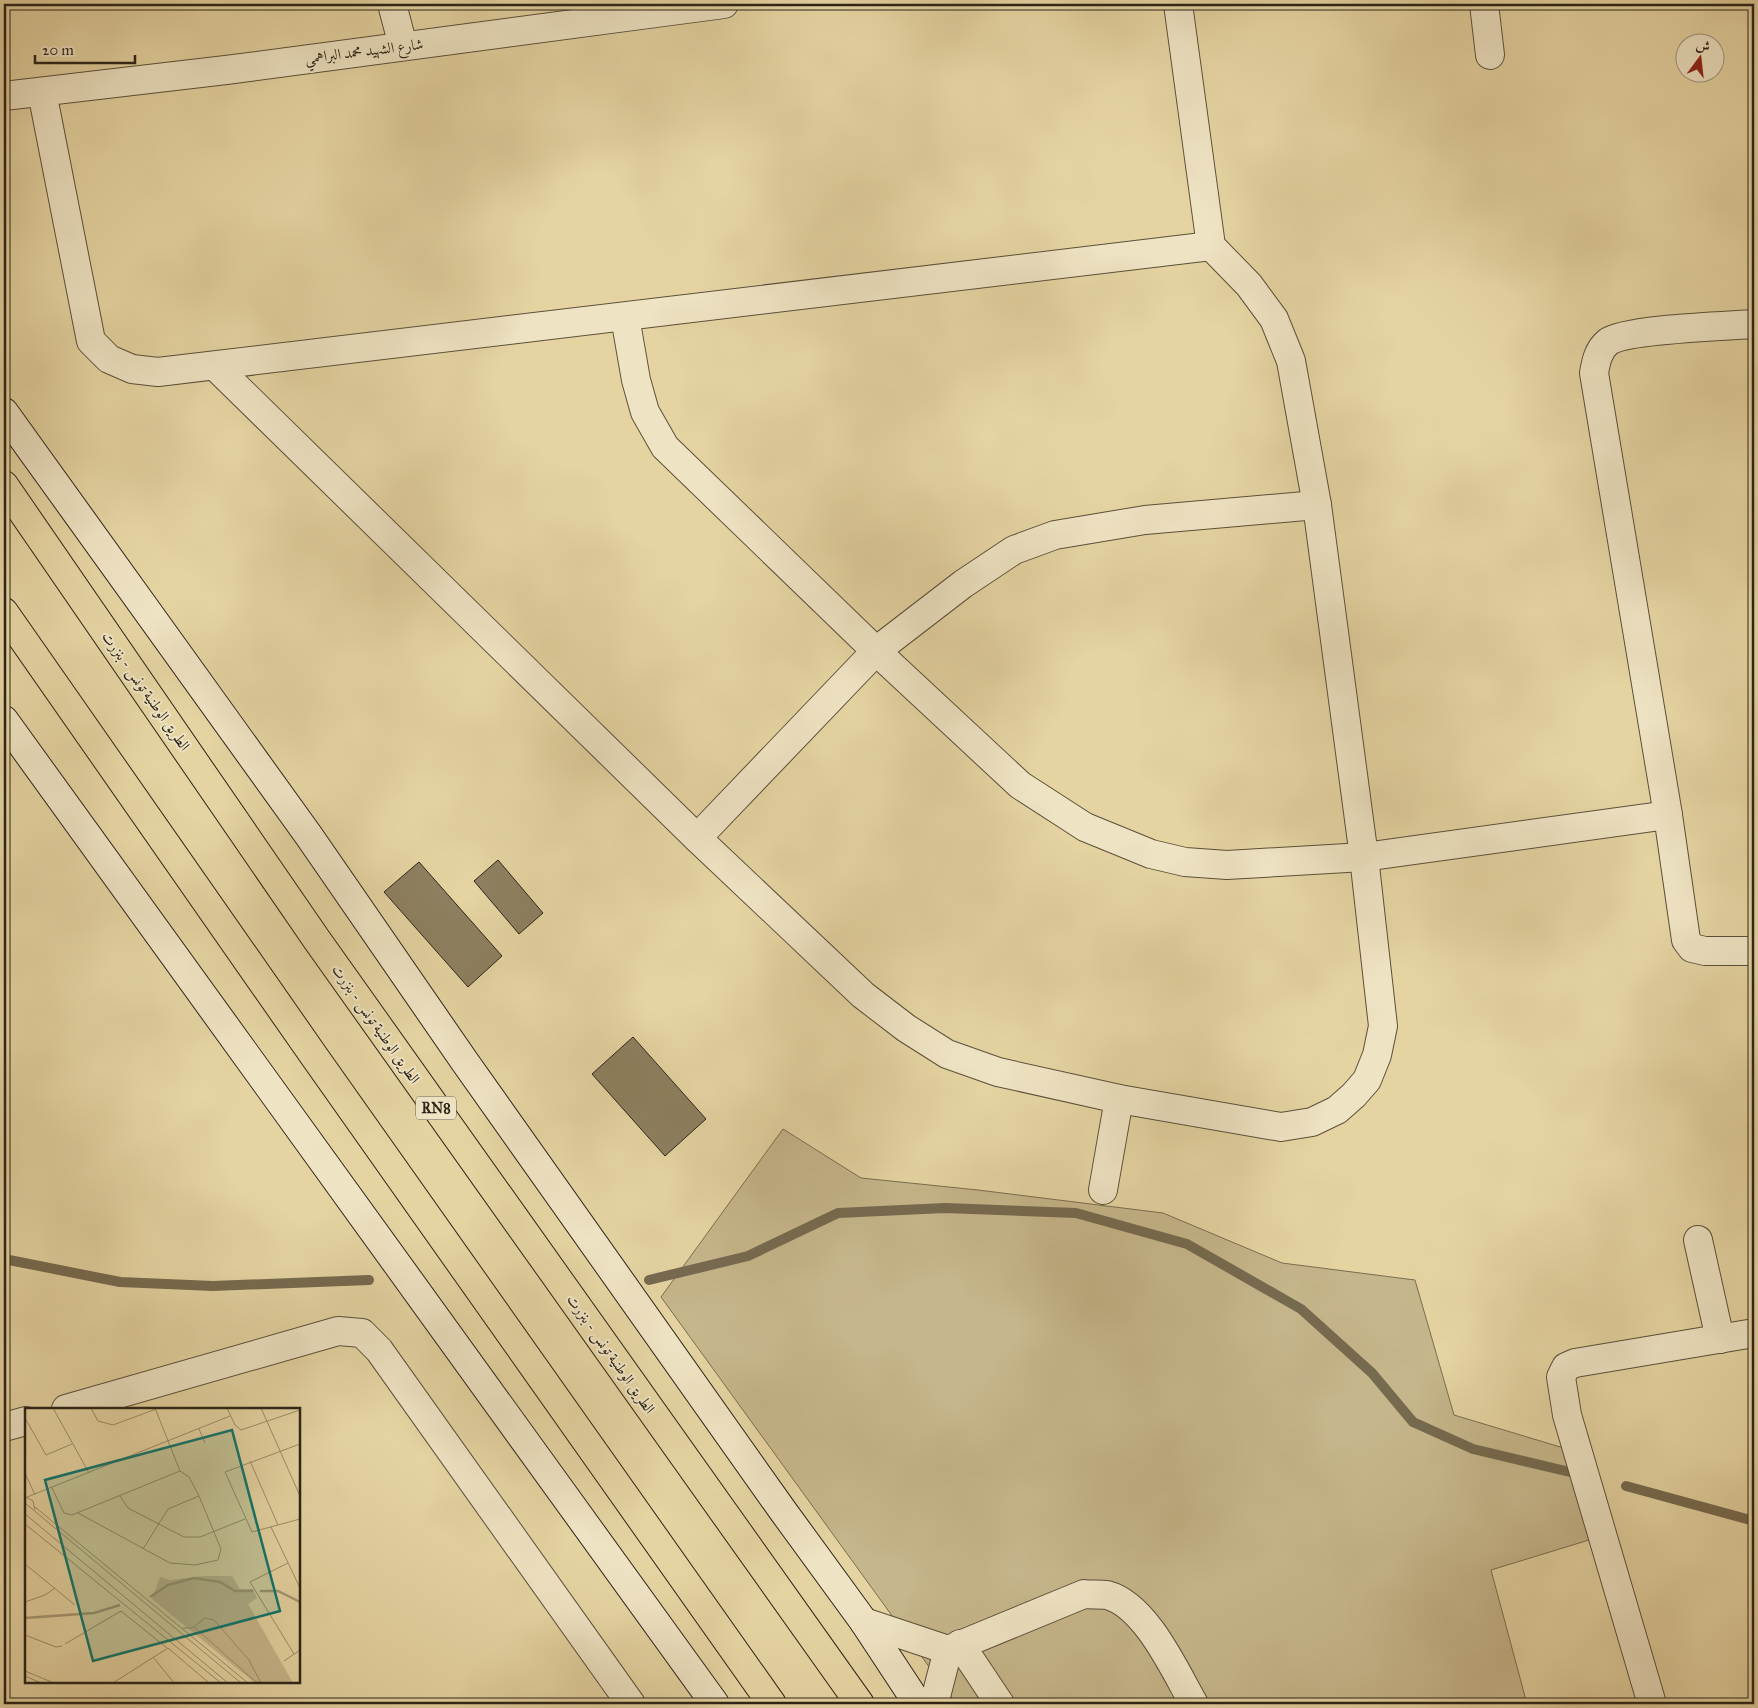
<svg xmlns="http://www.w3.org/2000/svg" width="1758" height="1708" font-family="'IM FELL Great Primer',Amiri,serif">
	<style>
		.green { fill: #c6b68b; stroke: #7a6d52 }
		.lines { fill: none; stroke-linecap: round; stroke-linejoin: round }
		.stream { stroke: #766a4f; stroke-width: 10 }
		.building { fill: #8d8060; stroke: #2d2418 }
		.street-casing { stroke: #5b503a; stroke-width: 30 }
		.secondary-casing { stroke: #2d2418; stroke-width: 30 }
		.highway-casing { stroke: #2d2418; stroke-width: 30 }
		.street { stroke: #eee3c3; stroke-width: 28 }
		.secondary { stroke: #eee3c3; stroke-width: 28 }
		.highway { stroke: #e5d4a2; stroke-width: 28 }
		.labels { text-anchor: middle; stroke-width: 4; stroke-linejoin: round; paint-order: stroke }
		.shield { fill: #eee3c3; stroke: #675d4b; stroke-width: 1 }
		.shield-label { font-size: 14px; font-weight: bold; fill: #2d2418 }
		.street-label { font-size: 15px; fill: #2d2418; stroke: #eee3c3 }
		.inset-river { fill: none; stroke: #a69873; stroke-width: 2.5 }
		.inset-road { fill: none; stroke: #9b8e6b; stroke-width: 1 }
		.view { fill: #0f766e; fill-opacity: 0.15; stroke: #0f766e; stroke-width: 2.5 }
		.inset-edge { fill: none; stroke: #2d2418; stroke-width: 2.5 }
	</style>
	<rect width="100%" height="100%" fill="#e5d4a2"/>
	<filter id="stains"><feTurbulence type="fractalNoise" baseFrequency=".004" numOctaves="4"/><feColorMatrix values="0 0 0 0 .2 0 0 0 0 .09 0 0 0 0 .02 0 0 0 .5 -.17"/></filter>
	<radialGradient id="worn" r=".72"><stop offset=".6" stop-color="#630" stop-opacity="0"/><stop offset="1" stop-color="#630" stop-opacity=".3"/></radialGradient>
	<polygon class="green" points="783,1129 861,1178 978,1190 1163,1213 1282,1263 1415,1280 1454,1415 1567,1449 1589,1540 1491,1570 1527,1704 956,1704 661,1297"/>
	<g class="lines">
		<g class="stream">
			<polyline points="4,1259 120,1282 213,1286 369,1280"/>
			<polyline points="649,1280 748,1256 838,1213 945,1208 1076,1213 1187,1244 1301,1309 1372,1373 1413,1422 1473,1449 1570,1472"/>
			<polyline points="1626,1486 1754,1521"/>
		</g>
	</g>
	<g class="building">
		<polygon points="498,860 543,913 519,934 474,881"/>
		<polygon points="419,862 502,956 468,987 384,892"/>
		<polygon points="633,1037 706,1119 665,1156 592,1074"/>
	</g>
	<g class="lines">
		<g class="street-casing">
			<g id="street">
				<polyline points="392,4 403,46"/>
				<polyline points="1484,4 1490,55"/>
				<polyline points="42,92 91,341 109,359 132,369 158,372 1211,246"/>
				<polyline points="4,96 226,70 724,4"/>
				<polyline points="625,317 636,380 645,412 665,447 876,651 1020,785 1085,827 1151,854 1185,862 1227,865 1364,857 1668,815"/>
				<path d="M1754,324C1728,326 1625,329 1608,342C1598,350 1596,362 1594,373L1668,815L1686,940L1692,948L1705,951H1754"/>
				<polyline points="215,366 697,838 863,995 906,1028 947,1054 998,1072 1119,1099 1281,1127 1312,1122 1337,1110 1354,1095 1367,1080 1377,1055 1383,1026 1364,857 1317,505 1291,361 1274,319 1249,285 1211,246 1178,4"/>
				<polyline points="697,838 876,651 963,584 1014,550 1055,535 1145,520 1317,505"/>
				<polyline points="1103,1190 1119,1099"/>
				<polyline points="1698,1240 1720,1339"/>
				<polyline points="66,1409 338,1331 362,1333 379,1350 631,1704"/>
				<polyline points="4,1427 26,1421"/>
				<path d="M864,1622L948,1650L1084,1594C1091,1595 1100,1594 1107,1595C1146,1605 1175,1671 1194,1704"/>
				<polyline points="960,1644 1000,1704"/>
				<polyline points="934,1704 948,1650"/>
				<polyline points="1652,1704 1567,1415 1561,1377 1566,1367 1575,1363 1754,1333"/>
			</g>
		</g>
		<g class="secondary-casing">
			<g id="secondary">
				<polyline points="4,412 309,836 465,1062 783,1511 864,1622 918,1704"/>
				<polyline points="4,720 715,1704"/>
			</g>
		</g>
		<g class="highway-casing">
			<g id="highway">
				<polyline points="4,485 317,940 860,1704"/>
				<polyline points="4,612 314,1056 772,1704"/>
			</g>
		</g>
		<use href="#street" class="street"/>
		<use href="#secondary" class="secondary"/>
		<use href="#highway" class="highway"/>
	</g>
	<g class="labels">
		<rect class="shield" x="416" y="1096.5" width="40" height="23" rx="4"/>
		<g class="shield-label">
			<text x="436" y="1113">RN8</text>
		</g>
		<g class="street-label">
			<text transform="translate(364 51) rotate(-7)" y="5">شارع الشهيد محمد البراهمي</text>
			<text transform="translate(146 691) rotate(55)" y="5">الطريق الوطنية تونس - بنزرت</text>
			<text transform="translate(376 1024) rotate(55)" y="5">الطريق الوطنية تونس - بنزرت</text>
			<text transform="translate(611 1354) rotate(55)" y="5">الطريق الوطنية تونس - بنزرت</text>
		</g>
	</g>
	<g transform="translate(25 1408)">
		<rect width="275" height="275" fill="#e5d4a2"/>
		<path d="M178,168H207L215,181H228L232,190L223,196L268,275H230L127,191L135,169L145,172Z" fill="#c6b68b"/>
		<path class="inset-river" d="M235,183H253L275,194M125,189L143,177L169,170L195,174L210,183H228M0,210L69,205L95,197"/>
		<path class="inset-road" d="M28,0L64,65M66,0L73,13L88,17L131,1M202,0L210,17L216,22L275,2M236,0L275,88M0,10L21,47L47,36M174,21L180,35M275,36L200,64L227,124L275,111M225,53L253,117M0,65L10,87M27,80L39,105L47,107L155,63M95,88L103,100L159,129H175L220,111M1,89L8,93L10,102M2,89L205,8M0,95L216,275M10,99L223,275M53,105L145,155L170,157L193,152L196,141L174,88L164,69L155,63L130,0M0,106L203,275M0,116L196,275M246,119L275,180M118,141L143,101L174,88M263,155L225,174L269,246M0,156L50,197M0,194L20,187L30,180M169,219L231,274H236M158,220H167L180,210L189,212L224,252L236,275M0,227L31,239L37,238M40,236L96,203L142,240M128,249L149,275M259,253L275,242M0,263L29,275M0,268L16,275M88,275L143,240L184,275"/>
		<path class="view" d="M207,22L255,203L68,253L20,72Z"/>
		<rect width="275" height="275" class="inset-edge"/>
	</g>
	<rect width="1758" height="1708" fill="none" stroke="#e5d4a2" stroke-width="20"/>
	<rect x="5" y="5" width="1748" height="1698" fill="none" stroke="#2d2418" stroke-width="2.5"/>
	<rect x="10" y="10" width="1738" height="1688" fill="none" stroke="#2d2418"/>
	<g transform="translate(1700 58) rotate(15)"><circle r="24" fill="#eee3c3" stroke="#a1977f"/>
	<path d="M0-4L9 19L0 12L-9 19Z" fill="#8f2418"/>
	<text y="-8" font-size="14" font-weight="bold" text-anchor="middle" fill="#2d2418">ش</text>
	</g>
	<path d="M35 55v8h100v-8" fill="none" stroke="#2d2418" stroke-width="2.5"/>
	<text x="42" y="55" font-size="15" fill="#2d2418" stroke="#eee3c3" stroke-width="4" paint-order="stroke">20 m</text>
	<rect width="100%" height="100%" filter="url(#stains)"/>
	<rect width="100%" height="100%" fill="url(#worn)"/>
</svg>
